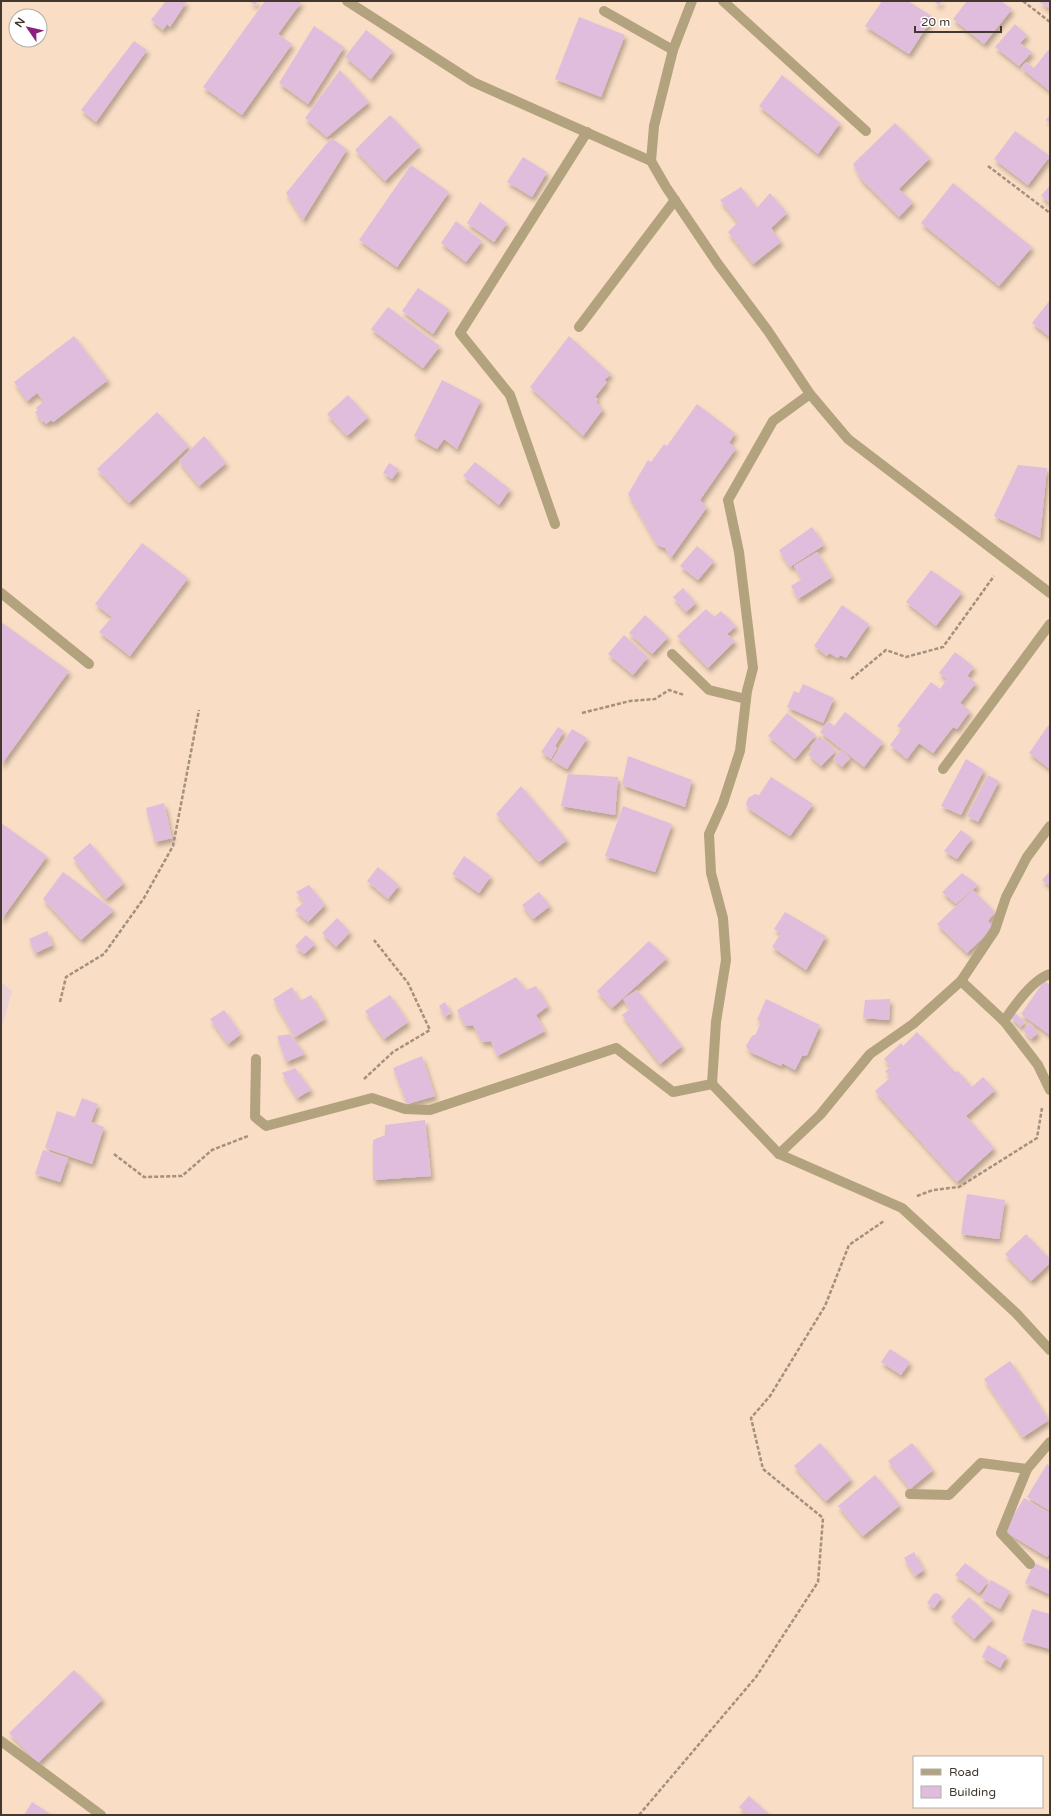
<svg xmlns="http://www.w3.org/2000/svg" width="1051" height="1816" font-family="'Varela Round',sans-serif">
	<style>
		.industrial { fill: #ebd1d8 }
		.building { fill: #e0bddc; filter: url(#shadow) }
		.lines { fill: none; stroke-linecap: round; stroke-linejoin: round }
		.path { stroke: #a4907e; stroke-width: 2.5; stroke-dasharray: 4 2; stroke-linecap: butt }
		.service { stroke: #b2a27e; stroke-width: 10 }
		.minor { stroke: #b2a27e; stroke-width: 10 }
		.tertiary { stroke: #b2a27e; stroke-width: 10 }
	</style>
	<defs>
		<filter id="shadow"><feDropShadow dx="2.5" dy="4.5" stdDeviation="2" flood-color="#0004"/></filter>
	</defs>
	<rect width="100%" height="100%" fill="#f9ddc4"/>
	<polygon class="industrial" points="1,982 12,991 1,1030"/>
	<g class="building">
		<polygon points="166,1 187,1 170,27 167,24 163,30 151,20"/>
		<polygon points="249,1 258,1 255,5"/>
		<polygon points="265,1 302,1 278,34 292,44 242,115 203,87"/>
		<polygon points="882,1 908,1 933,17 909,54 865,26"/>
		<polygon points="933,1 942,1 939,5"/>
		<polygon points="967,1 1001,1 1012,9 984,44 953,19"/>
		<polygon points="1038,1 1050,1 1050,9"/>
		<polygon points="579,17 625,35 601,97 555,79"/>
		<polygon points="1015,24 1027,35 1020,43 1032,52 1019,66 995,47"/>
		<polygon points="314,26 344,47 308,104 279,83"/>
		<polygon points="366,30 393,51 371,79 345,57"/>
		<polygon points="134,41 147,50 96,122 81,110"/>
		<polygon points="1050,48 1050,91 1021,68 1026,62 1034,68"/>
		<polygon points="340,70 369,102 327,137 305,118"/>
		<polygon points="782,75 840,123 818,154 759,106"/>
		<polygon points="390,115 420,146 385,181 355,150"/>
		<polygon points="1050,115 1050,123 1046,120"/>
		<polygon points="895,123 930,158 899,189 913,202 899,217 861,179 853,164"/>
		<polygon points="1015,131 1050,156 1028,185 994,159"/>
		<polygon points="331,138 347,149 303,220 286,193"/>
		<polygon points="523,157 547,172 532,197 507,182"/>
		<polygon points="411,165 449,192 397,267 359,240"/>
		<polygon points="953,183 1032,247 999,286 921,223"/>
		<polygon points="1050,185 1050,203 1041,196"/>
		<polygon points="741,187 757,208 770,193 787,213 771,228 781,242 753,264 728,232 738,222 720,200"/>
		<polygon points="480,202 507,223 494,242 467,223"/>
		<polygon points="456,221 482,241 466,262 441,243"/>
		<polygon points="418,288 449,309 433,334 402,311"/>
		<polygon points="1050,300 1050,337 1032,323"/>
		<polygon points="388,307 440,346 423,368 371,329"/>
		<polygon points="74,336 108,380 53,422 51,420 46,424 44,421 42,422 35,412 38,410 36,408 44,401 37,393 27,401 14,382"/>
		<polygon points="569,336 611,374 604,380 607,382 595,397 598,399 596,402 603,409 583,436 530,387"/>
		<polygon points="442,380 481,400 457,449 444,439 437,449 414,436"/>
		<polygon points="348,395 368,417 347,436 327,414"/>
		<polygon points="697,404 735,433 729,443 736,448 700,500 707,507 671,558 665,548 657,545 628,494 648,460 651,462 664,444 667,446"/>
		<polygon points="157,412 189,446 129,503 97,469"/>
		<polygon points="204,436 226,463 199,486 179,461"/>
		<polygon points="475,462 510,489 499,505 463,476"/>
		<polygon points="389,463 399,469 392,479 383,473"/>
		<polygon points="1018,465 1047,468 1040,538 994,516"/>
		<polygon points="812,527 824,545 790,567 779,550"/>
		<polygon points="142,543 188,578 130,656 99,632 112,617 95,604"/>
		<polygon points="697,546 714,561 698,580 680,566"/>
		<polygon points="817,552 832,577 798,599 791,586 802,579 794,566"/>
		<polygon points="931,570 962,592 936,626 906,602"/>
		<polygon points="683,588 696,603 686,612 673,597"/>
		<polygon points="842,605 869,624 846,658 840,655 838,658 829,653 827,656 814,646"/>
		<polygon points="706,609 714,617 721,611 736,626 727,634 735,641 708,668 677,636"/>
		<polygon points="645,615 668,637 652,654 629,633"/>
		<polygon points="1,622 69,671 1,765"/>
		<polygon points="624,635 648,657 633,675 608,654"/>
		<polygon points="955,652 974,667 967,676 976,683 960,703 970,711 957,729 953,727 933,753 919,743 907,759 890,745 902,729 897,726 931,682 940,689 947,679 939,673"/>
		<polygon points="803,684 834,698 823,723 787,707 794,691 799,693"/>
		<polygon points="845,712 883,742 864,767 820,732 828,721 834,726"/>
		<polygon points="787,713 816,735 795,759 768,736"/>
		<polygon points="1050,723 1050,769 1029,753"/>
		<polygon points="558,727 564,731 555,746 557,748 551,759 541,752"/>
		<polygon points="572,729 587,738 567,769 552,760"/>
		<polygon points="820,736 836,751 821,766 808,754 813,750 810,747"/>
		<polygon points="841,750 850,758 842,767 833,759"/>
		<polygon points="628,756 692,780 685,807 622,785"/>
		<polygon points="966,759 984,770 961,815 941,806"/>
		<polygon points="568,774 618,777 615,815 561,806"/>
		<polygon points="988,775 999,781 978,822 967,816"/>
		<polygon points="771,777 813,804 790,836 749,809 746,804 748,798 755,794 759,795"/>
		<polygon points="521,786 567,840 539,862 496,814"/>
		<polygon points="164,803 172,838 155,842 146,808"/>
		<polygon points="623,806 672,824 655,872 605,856"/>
		<polygon points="1,823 47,856 1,920"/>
		<polygon points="961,830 972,838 957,859 944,851"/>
		<polygon points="90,843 124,883 106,899 73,858"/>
		<polygon points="464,856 491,876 479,893 452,874"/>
		<polygon points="378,867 399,885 388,899 367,881"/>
		<polygon points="1050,871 1050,886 1042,880"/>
		<polygon points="63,872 114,910 81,940 43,899"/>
		<polygon points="962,873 978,885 956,904 942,892"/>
		<polygon points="309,885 325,905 308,922 295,910 304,902 296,892"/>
		<polygon points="973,890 995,912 988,921 994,927 967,953 937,924"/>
		<polygon points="539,892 550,906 533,919 522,905"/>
		<polygon points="785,912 826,936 806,970 772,947 781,933 774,929"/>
		<polygon points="337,918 350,932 336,947 322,933"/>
		<polygon points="47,931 53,945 35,953 29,939"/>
		<polygon points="306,935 315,944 304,954 295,946"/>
		<polygon points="649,941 667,958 612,1008 597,991"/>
		<polygon points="516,977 526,990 536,986 548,1006 536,1015 545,1031 497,1056 491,1041 482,1042 473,1025 465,1026 457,1010"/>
		<polygon points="1044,981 1050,985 1050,1035 1021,1014"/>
		<polygon points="292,987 300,1001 311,995 325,1019 295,1037 273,999"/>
		<polygon points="637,990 682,1046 660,1064 622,1015 630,1009 623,999"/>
		<polygon points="390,995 408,1022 384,1039 365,1011"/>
		<polygon points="766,999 820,1025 807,1055 802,1056 795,1070 782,1063 781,1066 750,1052 746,1046 752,1036 756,1034 761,1022 757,1020"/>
		<polygon points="890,999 889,1020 863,1018 865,1000"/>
		<polygon points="445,1002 451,1013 445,1017 439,1006"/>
		<polygon points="224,1010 241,1034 228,1044 210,1019"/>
		<polygon points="1014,1012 1025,1022 1021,1027 1010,1017"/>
		<polygon points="1030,1023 1038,1033 1031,1039 1023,1030"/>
		<polygon points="917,1032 955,1072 958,1071 972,1087 983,1077 995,1090 966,1116 994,1148 957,1182 875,1091 891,1077 885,1071 891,1067 884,1059 901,1043 903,1046"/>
		<polygon points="290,1034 305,1054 286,1062 277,1036"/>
		<polygon points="422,1056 435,1096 407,1104 393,1068"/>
		<polygon points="295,1068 311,1090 297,1098 282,1073"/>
		<polygon points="82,1098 98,1104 91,1122 104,1127 92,1164 45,1148 57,1111 75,1117"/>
		<polygon points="425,1120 431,1176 373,1180 373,1140 385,1135 385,1125"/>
		<polygon points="43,1150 68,1158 60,1182 35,1174"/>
		<polygon points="967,1194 1005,1200 999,1239 961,1234"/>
		<polygon points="1026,1234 1050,1259 1050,1263 1031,1281 1005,1254"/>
		<polygon points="890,1349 910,1362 901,1375 881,1362"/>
		<polygon points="1010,1361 1049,1420 1023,1437 984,1379"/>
		<polygon points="820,1443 851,1479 826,1501 794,1466"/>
		<polygon points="912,1443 933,1470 910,1489 888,1461"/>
		<polygon points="1047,1464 1050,1466 1050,1511 1027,1497"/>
		<polygon points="875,1475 900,1505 863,1536 838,1506"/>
		<polygon points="1024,1498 1050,1513 1050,1552 1047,1557 1004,1531"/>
		<polygon points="914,1552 924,1570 915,1576 904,1558"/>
		<polygon points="965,1563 989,1581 979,1593 955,1575"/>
		<polygon points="1034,1563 1050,1570 1049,1594 1025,1583"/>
		<polygon points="991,1580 1010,1591 1000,1609 981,1598"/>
		<polygon points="937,1593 942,1597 934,1608 927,1603 933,1594"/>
		<polygon points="969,1597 993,1619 974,1639 951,1617"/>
		<polygon points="1032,1609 1050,1614 1050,1649 1022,1641"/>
		<polygon points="988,1645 1007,1656 1000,1668 982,1657"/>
		<polygon points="74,1670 103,1699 38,1763 9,1733"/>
		<polygon points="749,1796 770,1815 748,1815 739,1807"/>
		<polygon points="32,1802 52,1815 24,1815"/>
	</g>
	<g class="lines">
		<g class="path">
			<polyline points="1023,1 1050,22"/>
			<polyline points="988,166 1050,213"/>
			<polyline points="851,679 886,650 906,657 943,647 994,576"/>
			<polyline points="582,713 630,701 655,699 669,690 684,695"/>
			<polyline points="60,1002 66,977 104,954 144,898 173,846 199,710"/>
			<polyline points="364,1079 393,1052 430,1030 408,983 374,940"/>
			<polyline points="114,1154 144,1177 182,1176 212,1150 248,1136"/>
			<polyline points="917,1196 933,1190 959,1187 1037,1138 1042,1108"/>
			<polyline points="639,1815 756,1677 818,1582 823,1518 763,1469 751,1418 770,1396 825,1306 849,1245 884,1221"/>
		</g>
		<g class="service">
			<polyline points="723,1 866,131"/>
			<polyline points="604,11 673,50"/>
			<polyline points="579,327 675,200"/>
			<polyline points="672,654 709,690 746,699"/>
			<polyline points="943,769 1050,624"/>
			<polyline points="910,1494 949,1495 981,1463 1027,1469"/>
			<polyline points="1,1741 101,1815"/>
		</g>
		<g class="minor">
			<polyline points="810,394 773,421 728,500 739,552 753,668 747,691 740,751 723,803 709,834 711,873 723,918 726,960 716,1022 712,1084 779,1154 902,1208 1016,1313 1050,1350"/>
			<polyline points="555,524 510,395 460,333 587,132"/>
			<polyline points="1,593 89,664"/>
			<polyline points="961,981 995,930 1006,897 1027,857 1050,826"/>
			<path d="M1004,1021C1014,1006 1033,979 1050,974"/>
			<polyline points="256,1059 255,1117 266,1126 372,1098 405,1109 430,1110 616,1048 673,1092 712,1084"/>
			<polyline points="779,1154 820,1115 870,1054 913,1024 961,981 1004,1021 1038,1065 1050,1090"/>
			<polyline points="1030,1564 1001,1533 1027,1469 1050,1442"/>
		</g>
		<g class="tertiary">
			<polyline points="347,1 473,82 651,161"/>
			<polyline points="692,1 673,50 654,126 651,161 666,187 718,264 768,331 810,394 848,439 1050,593"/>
		</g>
	</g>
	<rect width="1051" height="1816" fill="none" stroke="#43382e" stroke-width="4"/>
	<rect x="913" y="1756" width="130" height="52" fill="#ffffff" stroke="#b4afab"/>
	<rect x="921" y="1769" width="20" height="6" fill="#b2a27e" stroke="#b4afab"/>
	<text x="949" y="1776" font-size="12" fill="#43382e">Road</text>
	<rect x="921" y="1786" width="20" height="12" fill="#e0bddc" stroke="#b4afab"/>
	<text x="949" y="1796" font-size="12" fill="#43382e">Building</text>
	<g transform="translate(28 28) rotate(304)"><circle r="19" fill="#ffffff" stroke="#b4afab"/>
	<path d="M0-3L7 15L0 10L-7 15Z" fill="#8c1e81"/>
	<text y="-6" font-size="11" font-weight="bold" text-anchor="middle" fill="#43382e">N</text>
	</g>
	<path d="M915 26v6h86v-6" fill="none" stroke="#43382e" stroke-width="2"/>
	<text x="921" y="26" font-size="12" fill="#43382e" stroke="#ffffff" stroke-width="3" paint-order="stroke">20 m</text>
</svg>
